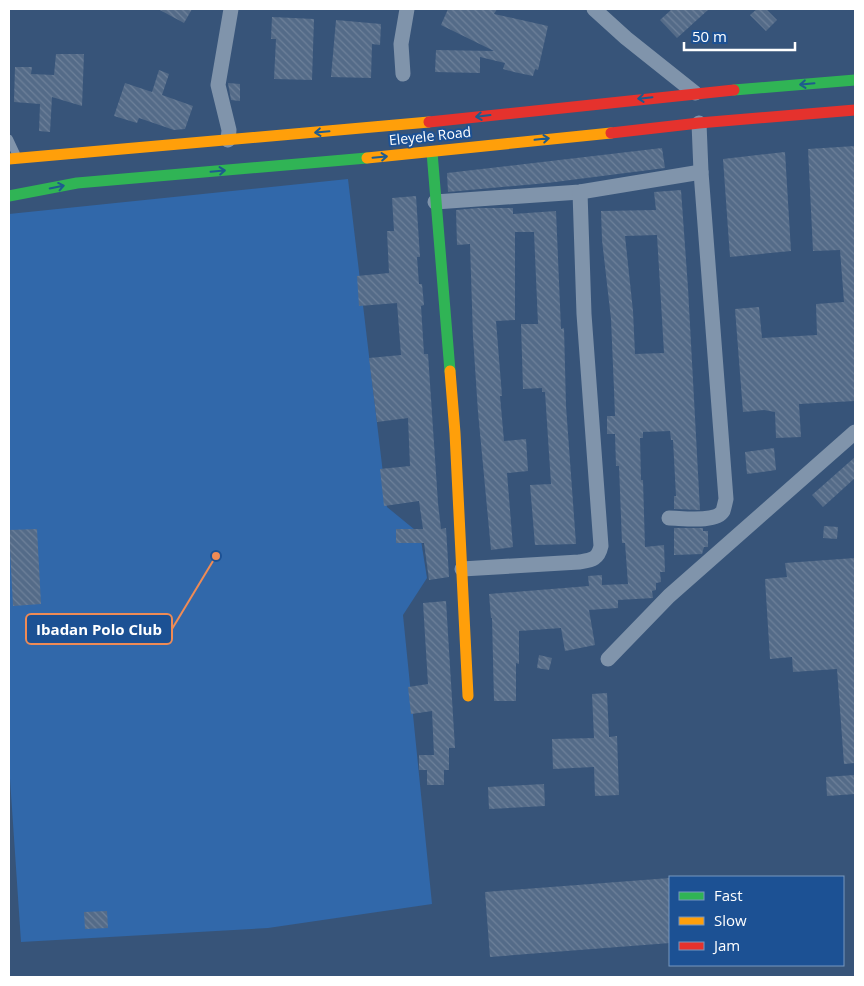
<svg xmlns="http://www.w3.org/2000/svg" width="864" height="986" font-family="'Open Sans',sans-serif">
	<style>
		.pitch { fill: #3168aa }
		.building { fill: url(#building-back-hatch); fill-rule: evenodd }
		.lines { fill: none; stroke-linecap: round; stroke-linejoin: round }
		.lane { stroke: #8094ab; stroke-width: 8 }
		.street { stroke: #8094ab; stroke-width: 15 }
		.fast { stroke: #30b455; stroke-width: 11 }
		.slow { stroke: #ff9f0a; stroke-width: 11 }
		.jam { stroke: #e5322d; stroke-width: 11 }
		.oneway { stroke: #1e5b8e }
		.labels { text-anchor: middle; stroke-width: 4; stroke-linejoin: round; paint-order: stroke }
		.street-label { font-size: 14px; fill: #fff; stroke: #1c5194 }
		.leader { fill: none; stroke: #ef8b55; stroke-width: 2 }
		.callout-dot { fill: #ef8b55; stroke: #1c5194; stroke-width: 2 }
		.callout { fill: #1c5194; stroke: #ef8b55; stroke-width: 2 }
		.callout-label { font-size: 15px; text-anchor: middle; font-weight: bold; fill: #fff }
	</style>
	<defs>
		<pattern id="building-back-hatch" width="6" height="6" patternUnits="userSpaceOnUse" patternTransform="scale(1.25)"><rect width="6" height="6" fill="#546b88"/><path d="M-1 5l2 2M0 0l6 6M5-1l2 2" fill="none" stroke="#6e819a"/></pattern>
	</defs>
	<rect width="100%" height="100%" fill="#375479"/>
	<polygon class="pitch" points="348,179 387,507 420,534 427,578 403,615 432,904 268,928 21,942 9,764 9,214"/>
	<g class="building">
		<polygon points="158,9 192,9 184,23"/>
		<polygon points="448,9 497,9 494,14 548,26 538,70 535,69 533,76 514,72 503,69 505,63 480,57 480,73 435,72 436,50 494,51 441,25"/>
		<polygon points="672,9 709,9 677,38 660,20"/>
		<polygon points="757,9 766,9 777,20 766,31 750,15"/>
		<polygon points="272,17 314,19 312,80 274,79 276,39 271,39"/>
		<polygon points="336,20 381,24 380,45 372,44 371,78 331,77"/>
		<polygon points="56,54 84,54 82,106 52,97 50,132 39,131 40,104 14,102 15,67 32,67 31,74 54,75"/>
		<polygon points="159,70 169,74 162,95 193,106 185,129 174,130 139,118 137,123 114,116 125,83 152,92"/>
		<polygon points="228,83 240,84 240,101 231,100"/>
		<polygon points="855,146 855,401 799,404 801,437 776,438 775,412 764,410 743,412 735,309 759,307 762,338 817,335 816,304 844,302 840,250 813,251 808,149"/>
		<polygon points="662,148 665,168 547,183 448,192 447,173"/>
		<polygon points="785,152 791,251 730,257 723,159"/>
		<path d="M681,190L688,288L700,510L674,509V496H676L673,440H671L670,431L643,432V438H640L641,480H643L645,547L664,545L665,572H660L661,582L656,583V590L652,591L653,598L618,600V608L589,610L595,645L565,651L561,628L519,631V664L516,663V701H494L492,618H491L489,594L589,586L588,576L602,575V585L628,584L625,543H622L619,466H616L615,434H607V416H615L614,390L611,319L602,240L601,211L656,210L654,192ZM657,235L664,353L635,354L633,311L625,236Z"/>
		<polygon points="416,196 420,257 417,257 419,284 422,284 424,305 421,306 424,354 428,354 438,503 441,529 446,528 449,577 429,580 424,543 396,543 396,529 423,529 419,501 384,506 380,469 410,466 408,418 377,422 369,358 401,355 397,303 359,306 357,276 389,273 387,231 394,231 392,198"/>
		<polygon points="478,208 513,208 513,214 556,211 561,329 564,328 566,406 576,544 535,545 530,485 551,484 545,392 542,392 542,388 523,389 521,324 538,324 534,232 515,232 515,320 496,321 502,396 500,396 504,441 526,439 528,471 507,473 513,547 491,550 478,412 473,337 470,244 457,245 456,210"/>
		<polygon points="774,448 776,470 747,474 745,452"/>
		<polygon points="855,457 855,478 823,507 812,495"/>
		<polygon points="824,526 838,527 837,539 823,538"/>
		<polygon points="674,528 703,528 703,531 708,531 708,547 704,547 702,554 674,555"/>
		<polygon points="37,529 41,604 13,606 9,530"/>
		<polygon points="855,558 855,763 844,764 837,669 793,672 792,657 770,659 765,579 787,577 785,563"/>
		<polygon points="446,601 455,748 449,748 449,770 444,770 444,785 427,785 427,770 419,770 419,755 434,755 432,711 411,714 408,687 428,684 423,603"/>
		<polygon points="539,655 552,658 549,670 537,668"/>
		<polygon points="607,693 609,737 617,736 619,795 595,796 594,767 553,769 552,739 594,738 592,694"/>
		<polygon points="854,775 855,794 827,796 826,777"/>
		<polygon points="544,784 545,806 489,809 488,787"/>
		<polygon points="670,878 670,943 490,957 485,892"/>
		<polygon points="107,911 108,928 85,929 84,912"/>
	</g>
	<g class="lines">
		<polyline class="lane" points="9,139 16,154"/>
		<g class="street">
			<polyline points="594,9 626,38 695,93"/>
			<polyline points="403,74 401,44 407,9"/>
			<polyline points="228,140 229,130 218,85 231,9"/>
			<polyline points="435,202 580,192 701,172"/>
			<path d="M669,518C682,518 716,523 723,511C724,508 725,503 726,499L701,172L699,123"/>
			<path d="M462,569L579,562C591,560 598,560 601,546L584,314L580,192"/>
			<polyline points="608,659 669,596 855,432"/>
		</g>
		<g class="fast">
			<polyline points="734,90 855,80"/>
			<polyline points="432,152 450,371"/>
			<polyline points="9,196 77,183 367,158"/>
		</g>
		<g class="slow">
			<polyline points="367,158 611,133"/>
			<polyline points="9,159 429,122"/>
			<polyline points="450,371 455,433 468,696"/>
		</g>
		<g class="jam">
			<polyline points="429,122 734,90"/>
			<polyline points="611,133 699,123 855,110"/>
		</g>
	</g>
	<defs><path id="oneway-shaft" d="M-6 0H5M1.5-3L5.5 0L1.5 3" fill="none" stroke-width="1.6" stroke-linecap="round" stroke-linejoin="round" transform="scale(1.25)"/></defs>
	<g class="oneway">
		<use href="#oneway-shaft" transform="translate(807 84) rotate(175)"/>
		<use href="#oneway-shaft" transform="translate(645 98) rotate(174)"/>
		<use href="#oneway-shaft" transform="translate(483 116) rotate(173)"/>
		<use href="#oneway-shaft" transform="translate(322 132) rotate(175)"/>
		<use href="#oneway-shaft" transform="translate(542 139) rotate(-6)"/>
		<use href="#oneway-shaft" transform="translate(380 157) rotate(-5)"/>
		<use href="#oneway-shaft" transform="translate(218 171) rotate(-5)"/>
		<use href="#oneway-shaft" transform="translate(57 187) rotate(-11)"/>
	</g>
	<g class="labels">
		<g class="street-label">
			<text transform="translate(430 136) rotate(-6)" y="5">Eleyele Road</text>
		</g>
	</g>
	<path class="leader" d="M216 556L172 629"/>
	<circle class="callout-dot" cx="216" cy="556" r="5"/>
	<rect class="callout" x="26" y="614" width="146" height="30" rx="5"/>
	<g class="callout-label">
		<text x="99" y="635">Ibadan Polo Club</text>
	</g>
	<rect width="864" height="986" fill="none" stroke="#ffffff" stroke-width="20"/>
	<rect x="669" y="876" width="175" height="90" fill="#1c5194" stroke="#7797bf"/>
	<rect x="679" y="892" width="25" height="8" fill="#30b455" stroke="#7797bf"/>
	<text x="714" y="901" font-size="15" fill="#ffffff">Fast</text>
	<rect x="679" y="917" width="25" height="8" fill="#ff9f0a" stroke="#7797bf"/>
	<text x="714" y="926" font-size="15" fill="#ffffff">Slow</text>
	<rect x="679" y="942" width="25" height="8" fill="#e5322d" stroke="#7797bf"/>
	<text x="714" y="951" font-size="15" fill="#ffffff">Jam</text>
	<path d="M684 42v8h111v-8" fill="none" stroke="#ffffff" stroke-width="2.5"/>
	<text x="692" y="42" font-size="15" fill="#ffffff" stroke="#1c5194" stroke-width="4" paint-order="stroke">50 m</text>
</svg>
